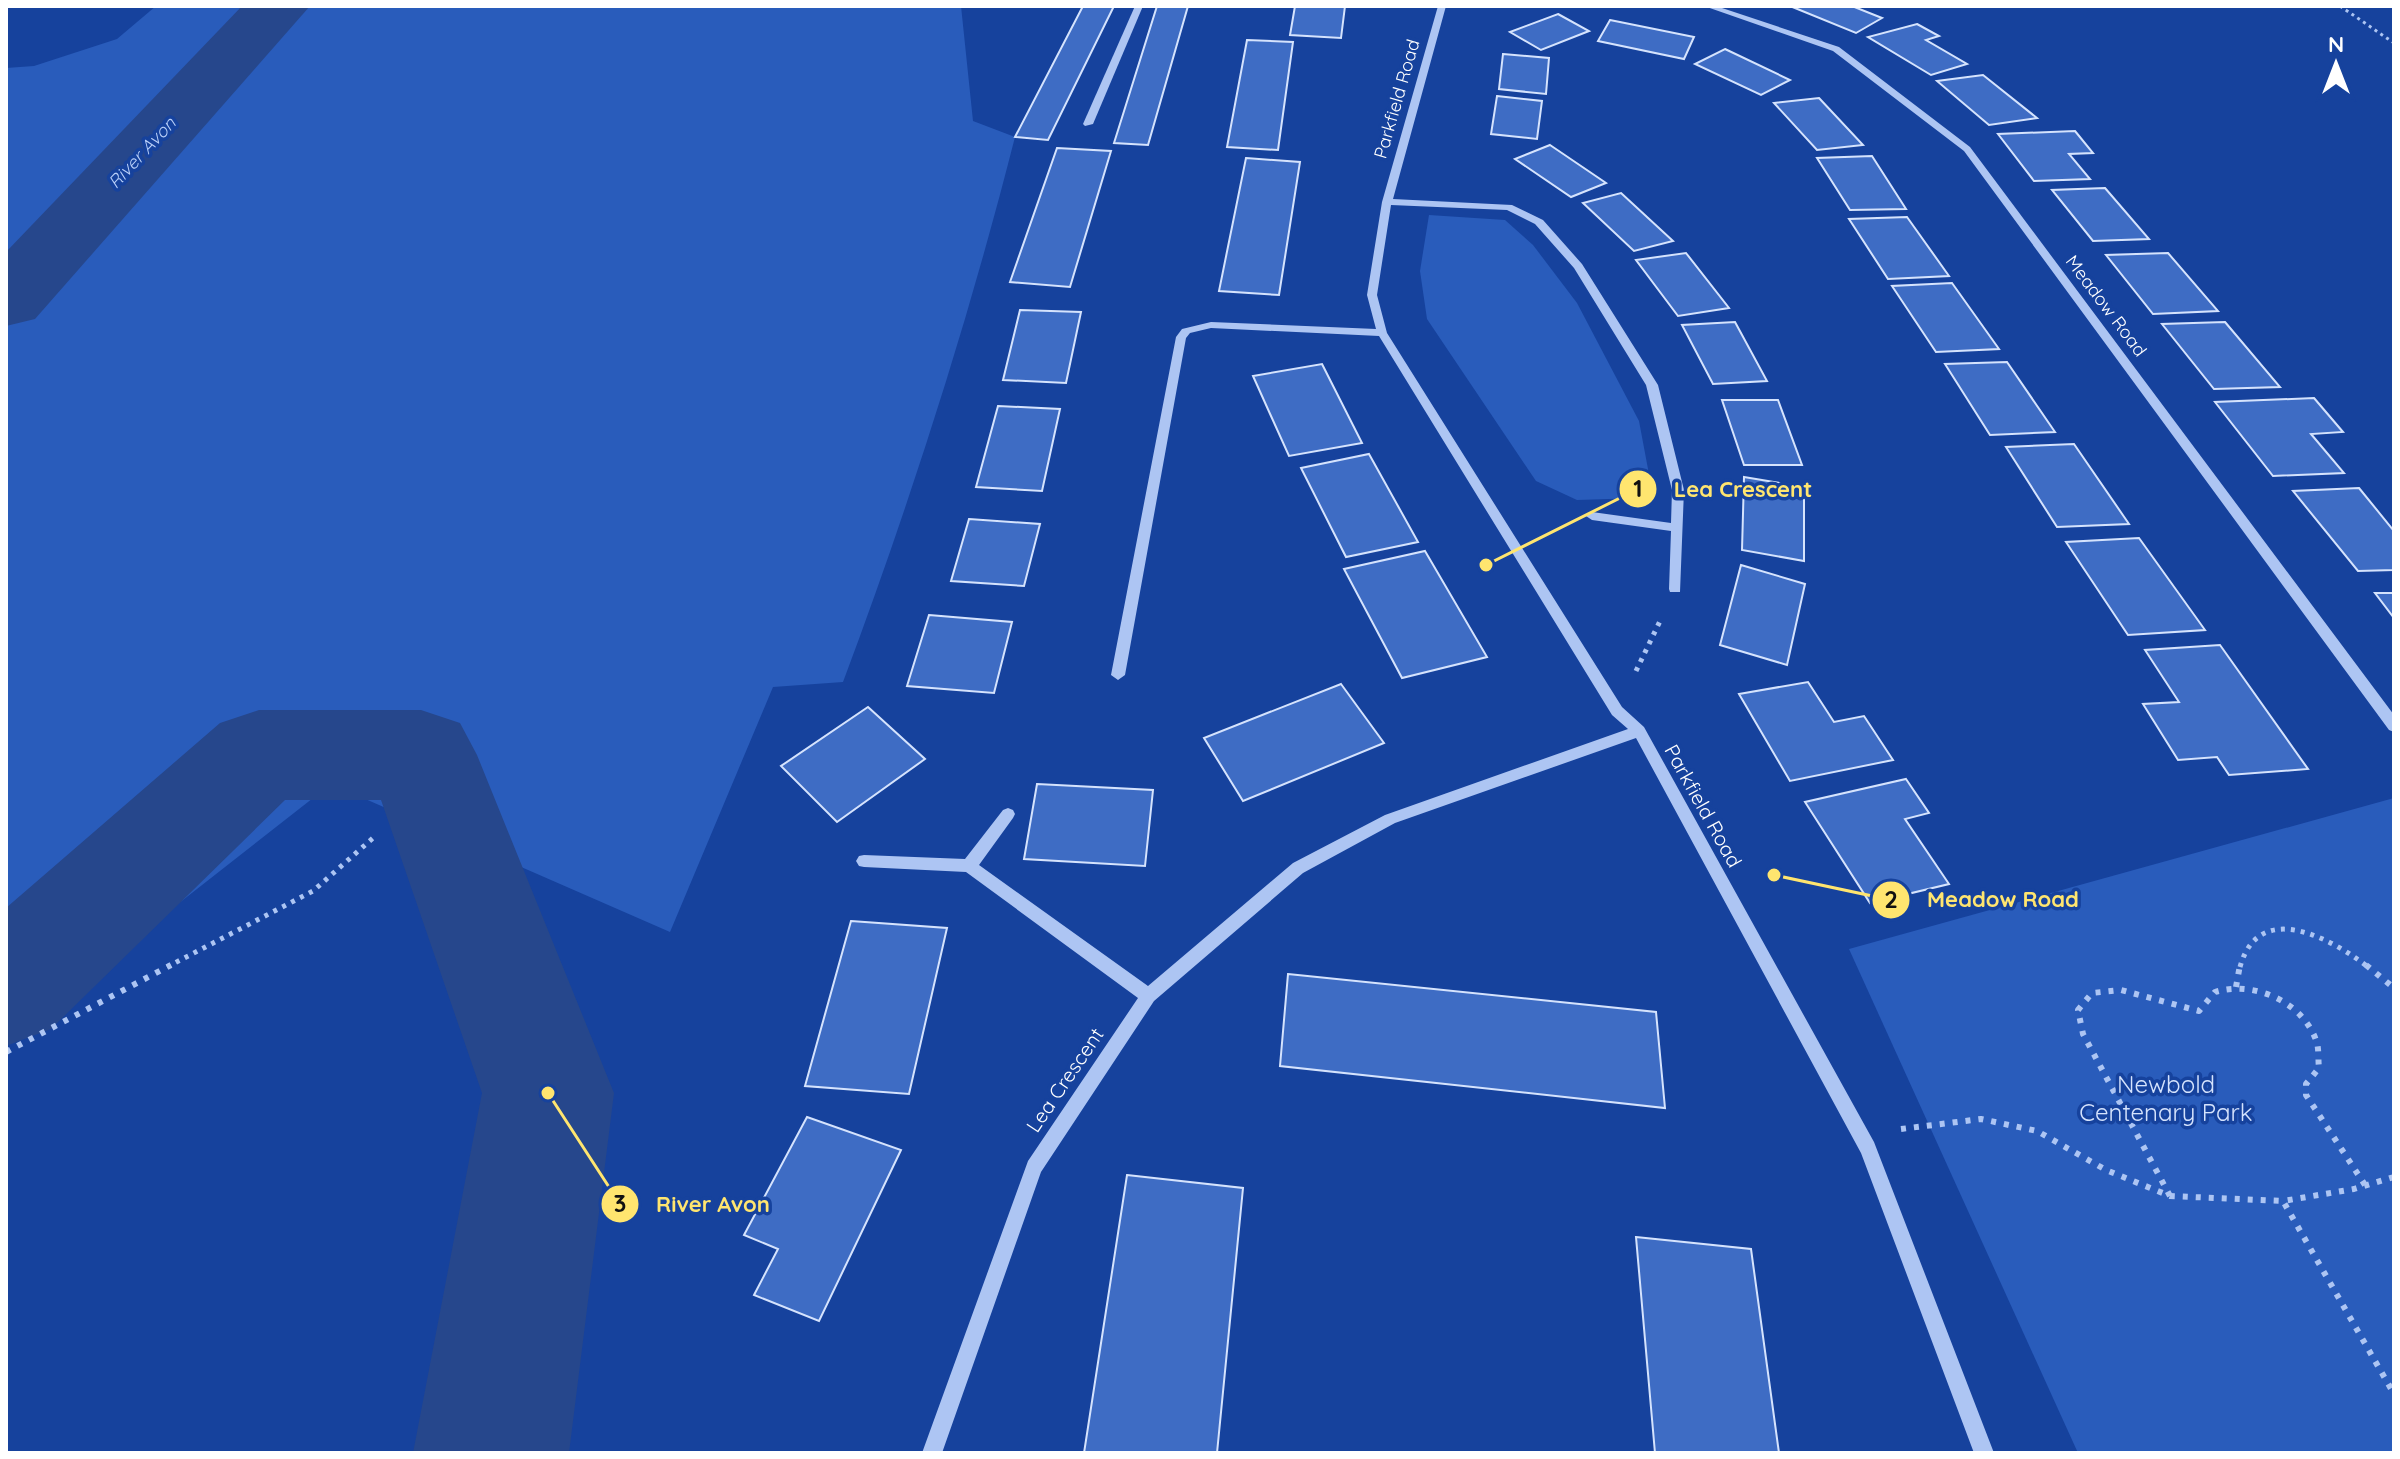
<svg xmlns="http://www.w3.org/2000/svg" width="2400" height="1459" font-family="Quicksand,sans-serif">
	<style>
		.green { fill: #295cbb }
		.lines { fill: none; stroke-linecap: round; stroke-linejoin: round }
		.river { fill: #26478c; fill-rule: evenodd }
		.building { fill: #3e6cc4; stroke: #d5e3fd; stroke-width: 2 }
		.path-far2 { stroke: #adc5f3; stroke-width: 3; stroke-dasharray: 3 4; stroke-linecap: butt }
		.path-far1 { stroke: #adc5f3; stroke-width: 5; stroke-dasharray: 4 6; stroke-linecap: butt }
		.path { stroke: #adc5f3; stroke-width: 6; stroke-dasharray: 5 8; stroke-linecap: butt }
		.minor { fill: #adc5f3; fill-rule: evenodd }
		.labels { text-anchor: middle; stroke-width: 7; stroke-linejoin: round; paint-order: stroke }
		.far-street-label { font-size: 18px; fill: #fff; stroke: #16429d }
		.far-water-label { font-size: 18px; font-style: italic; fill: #bad0f9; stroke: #16429d }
		.street-label { font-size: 20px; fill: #fff; stroke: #16429d }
		.near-park-label { font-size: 24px; fill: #d5e3fd; stroke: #16429d }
		.leader { fill: none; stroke: #ffe56f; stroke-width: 3 }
		.callout-dot { fill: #ffe56f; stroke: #16429d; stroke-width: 3 }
		.mark-label { font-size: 24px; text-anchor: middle; font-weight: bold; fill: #111 }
		.callout-label { font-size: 22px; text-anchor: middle; font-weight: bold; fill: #ffe56f; stroke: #16429d; stroke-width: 7; stroke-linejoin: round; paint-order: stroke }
	</style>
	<rect width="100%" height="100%" fill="#16429d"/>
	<g class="green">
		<path d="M156,6H961L973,121L1015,137C968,322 910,503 843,682L773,687L670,932L331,784L77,983L6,973V68L34,66L117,39Z"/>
		<polygon points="1429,215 1505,220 1533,245 1577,303 1639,421 1651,485 1640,498 1577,500 1536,481 1427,319 1420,271"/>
		<polygon points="2394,798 2394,1453 2078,1453 1849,949"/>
	</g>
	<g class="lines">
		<g class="river">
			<polygon points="242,6 310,6 35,319 6,326 6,252"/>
			<polygon points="259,710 421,710 460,723 477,755 614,1093 569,1453 413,1453 482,1093 381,800 285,800 51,1029 6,1046 6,908 220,723"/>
		</g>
	</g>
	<g class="building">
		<polygon points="1083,6 1114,6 1048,140 1015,137"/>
		<polygon points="1157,6 1188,6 1148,145 1114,143"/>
		<polygon points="1295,6 1345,6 1341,38 1290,35"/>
		<polygon points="1790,6 1852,6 1882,18 1856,33"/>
		<polygon points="1558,14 1589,31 1541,50 1510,32"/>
		<polygon points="1610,20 1694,37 1684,59 1598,41"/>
		<polygon points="1917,24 1939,36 1926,40 1967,64 1931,75 1868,37"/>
		<polygon points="1247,40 1293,42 1278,150 1227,147"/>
		<polygon points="1725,49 1790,80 1761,95 1695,64"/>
		<polygon points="1503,54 1549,58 1546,94 1499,89"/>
		<polygon points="1983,75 2037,118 1989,125 1937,81"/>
		<polygon points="1497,96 1542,101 1537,139 1491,134"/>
		<polygon points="1819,98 1863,145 1817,150 1774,103"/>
		<polygon points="2075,131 2093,153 2069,154 2090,179 2034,181 1998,134"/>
		<polygon points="1550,145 1606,183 1571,197 1515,159"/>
		<polygon points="1057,148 1111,151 1070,287 1010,282"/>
		<polygon points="1872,156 1906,209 1850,210 1817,158"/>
		<polygon points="1246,158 1300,162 1279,295 1219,291"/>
		<polygon points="2105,188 2149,239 2093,241 2052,190"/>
		<polygon points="1621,193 1673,241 1634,251 1583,203"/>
		<polygon points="1907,217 1949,276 1888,279 1849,219"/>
		<polygon points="1686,253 1729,308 1678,316 1636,260"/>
		<polygon points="2168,253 2218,311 2153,314 2106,255"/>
		<polygon points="1952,283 1999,349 1936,352 1892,286"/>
		<polygon points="1020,310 1081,312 1066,383 1003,380"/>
		<polygon points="1735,322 1767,381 1713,384 1682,325"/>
		<polygon points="2225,322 2280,387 2214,389 2162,324"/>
		<polygon points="2007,362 2055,432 1990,435 1945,364"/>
		<polygon points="1322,364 1362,443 1289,456 1253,376"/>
		<polygon points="2314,398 2343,432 2311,434 2344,473 2273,476 2215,402"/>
		<polygon points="1722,400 1778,400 1802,465 1744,465"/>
		<polygon points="998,406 1060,409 1042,491 976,487"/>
		<polygon points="2074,444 2129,524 2057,527 2006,447"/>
		<polygon points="1369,454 1418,542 1346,557 1301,468"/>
		<polygon points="1744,477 1804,487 1804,561 1742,550"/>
		<polygon points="2359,488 2394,531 2394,570 2358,571 2293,491"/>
		<polygon points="969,519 1040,524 1024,586 951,581"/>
		<polygon points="2139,538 2205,630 2128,635 2066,542"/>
		<polygon points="1425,551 1487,657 1402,678 1344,569"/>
		<polygon points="1741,565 1805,584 1787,665 1720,645"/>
		<polygon points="2375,593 2394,593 2394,618"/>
		<polygon points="929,615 1012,622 994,693 907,686"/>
		<polygon points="2220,645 2308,769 2229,775 2217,757 2178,760 2143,704 2179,702 2145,650"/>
		<polygon points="1808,682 1834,722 1864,716 1893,760 1790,781 1739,694"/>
		<polygon points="1341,684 1384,743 1243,801 1204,738"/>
		<polygon points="868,707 925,759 837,822 781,766"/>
		<polygon points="1906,779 1929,813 1905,819 1949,884 1870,903 1805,802"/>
		<polygon points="1037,784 1153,790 1145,866 1024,859"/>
		<polygon points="851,921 947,928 909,1094 805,1086"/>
		<polygon points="1288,974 1656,1012 1665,1108 1280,1066"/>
		<polygon points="807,1117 901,1150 819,1321 754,1295 778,1249 744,1235"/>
		<polygon points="1127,1175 1243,1188 1217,1453 1084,1453"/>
		<polygon points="1636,1237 1751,1249 1779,1453 1655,1453"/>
	</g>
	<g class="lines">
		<polyline class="path-far2" points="2340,6 2394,43"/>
		<g class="path-far1">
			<polyline points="1636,671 1661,619"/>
			<polyline points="167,967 313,891 373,838"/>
			<path d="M2240,967C2259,898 2332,939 2368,967"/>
		</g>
		<g class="path">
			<polyline points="2366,965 2394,988"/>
			<polyline points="2236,987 2240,965"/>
			<polyline points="6,1052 171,965"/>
			<polyline points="1901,1129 1981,1119 2037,1131 2106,1170 2170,1196 2283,1201"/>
			<polyline points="2394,1177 2354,1189 2283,1201 2394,1394"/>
			<path d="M2170,1196L2083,1034L2078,1010L2092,993L2121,990L2199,1011L2215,992C2254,980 2304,1002 2317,1043C2319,1051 2318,1060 2319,1068L2306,1084V1095L2365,1185"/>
		</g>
		<g class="minor">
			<polygon points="1135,6 1143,6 1093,124 1085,126 1083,124"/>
			<polygon points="1438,6 1446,6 1393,199 1512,205 1543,220 1582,264 1658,385 1684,490 1680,592 1670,592 1669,589 1671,531 1592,520 1586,516 1592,512 1671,523 1672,490 1646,385 1574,268 1535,224 1507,210 1391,205 1377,295 1387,333 1622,707 1644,727 1874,1142 1994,1453 1974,1453 1861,1153 1636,738 1395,823 1303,873 1154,1001 1041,1172 942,1453 922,1453 1028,1161 1138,998 966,872 864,867 859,866 856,861 859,856 864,855 965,859 1003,810 1008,808 1013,810 1015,814 1013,818 979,865 1148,986 1293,863 1385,815 1628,729 1612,715 1379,336 1211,328 1190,333 1186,338 1125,675 1118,680 1111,675 1176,337 1182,329 1211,322 1376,329 1367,295 1382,202"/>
			<polygon points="1704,6 1716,6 1839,47 1970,147 2394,715 2394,732 2389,730 1964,151 1833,51"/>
		</g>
	</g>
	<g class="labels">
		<g class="far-street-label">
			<text transform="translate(1397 99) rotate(-74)" y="6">Parkfield Road</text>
			<text transform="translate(2106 306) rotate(53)" y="6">Meadow Road</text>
		</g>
		<g class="far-water-label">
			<text transform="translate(142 153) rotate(-47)" y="6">River Avon</text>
		</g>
		<g class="street-label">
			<text transform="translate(1703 806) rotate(61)" y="7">Parkfield Road</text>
			<text transform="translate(1065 1080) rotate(-56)" y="7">Lea Crescent</text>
		</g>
		<g class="near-park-label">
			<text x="2166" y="1093">Newbold<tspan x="2166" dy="28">Centenary Park</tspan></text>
		</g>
	</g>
	<path class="leader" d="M1486 565L1638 489M1774 875L1891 900M548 1093L620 1204"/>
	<g class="callout-dot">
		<circle cx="1486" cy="565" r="8"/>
		<circle cx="1774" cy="875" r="8"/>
		<circle cx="548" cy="1093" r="8"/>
		<circle cx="1638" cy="489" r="20"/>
		<circle cx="1891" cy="900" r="20"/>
		<circle cx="620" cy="1204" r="20"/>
	</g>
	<g class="mark-label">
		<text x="1638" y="497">1</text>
		<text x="1891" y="908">2</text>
		<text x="620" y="1212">3</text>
	</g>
	<g class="callout-label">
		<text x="1743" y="497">Lea Crescent</text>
		<text x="2003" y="907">Meadow Road</text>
		<text x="713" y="1212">River Avon</text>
	</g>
	<rect width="2400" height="1459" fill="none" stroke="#ffffff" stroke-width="16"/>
	<g transform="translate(2336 64)" stroke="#16429d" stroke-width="6" paint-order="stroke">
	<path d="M0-6L14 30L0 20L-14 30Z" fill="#ffffff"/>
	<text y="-12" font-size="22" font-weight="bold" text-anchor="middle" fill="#ffffff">N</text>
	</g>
</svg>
